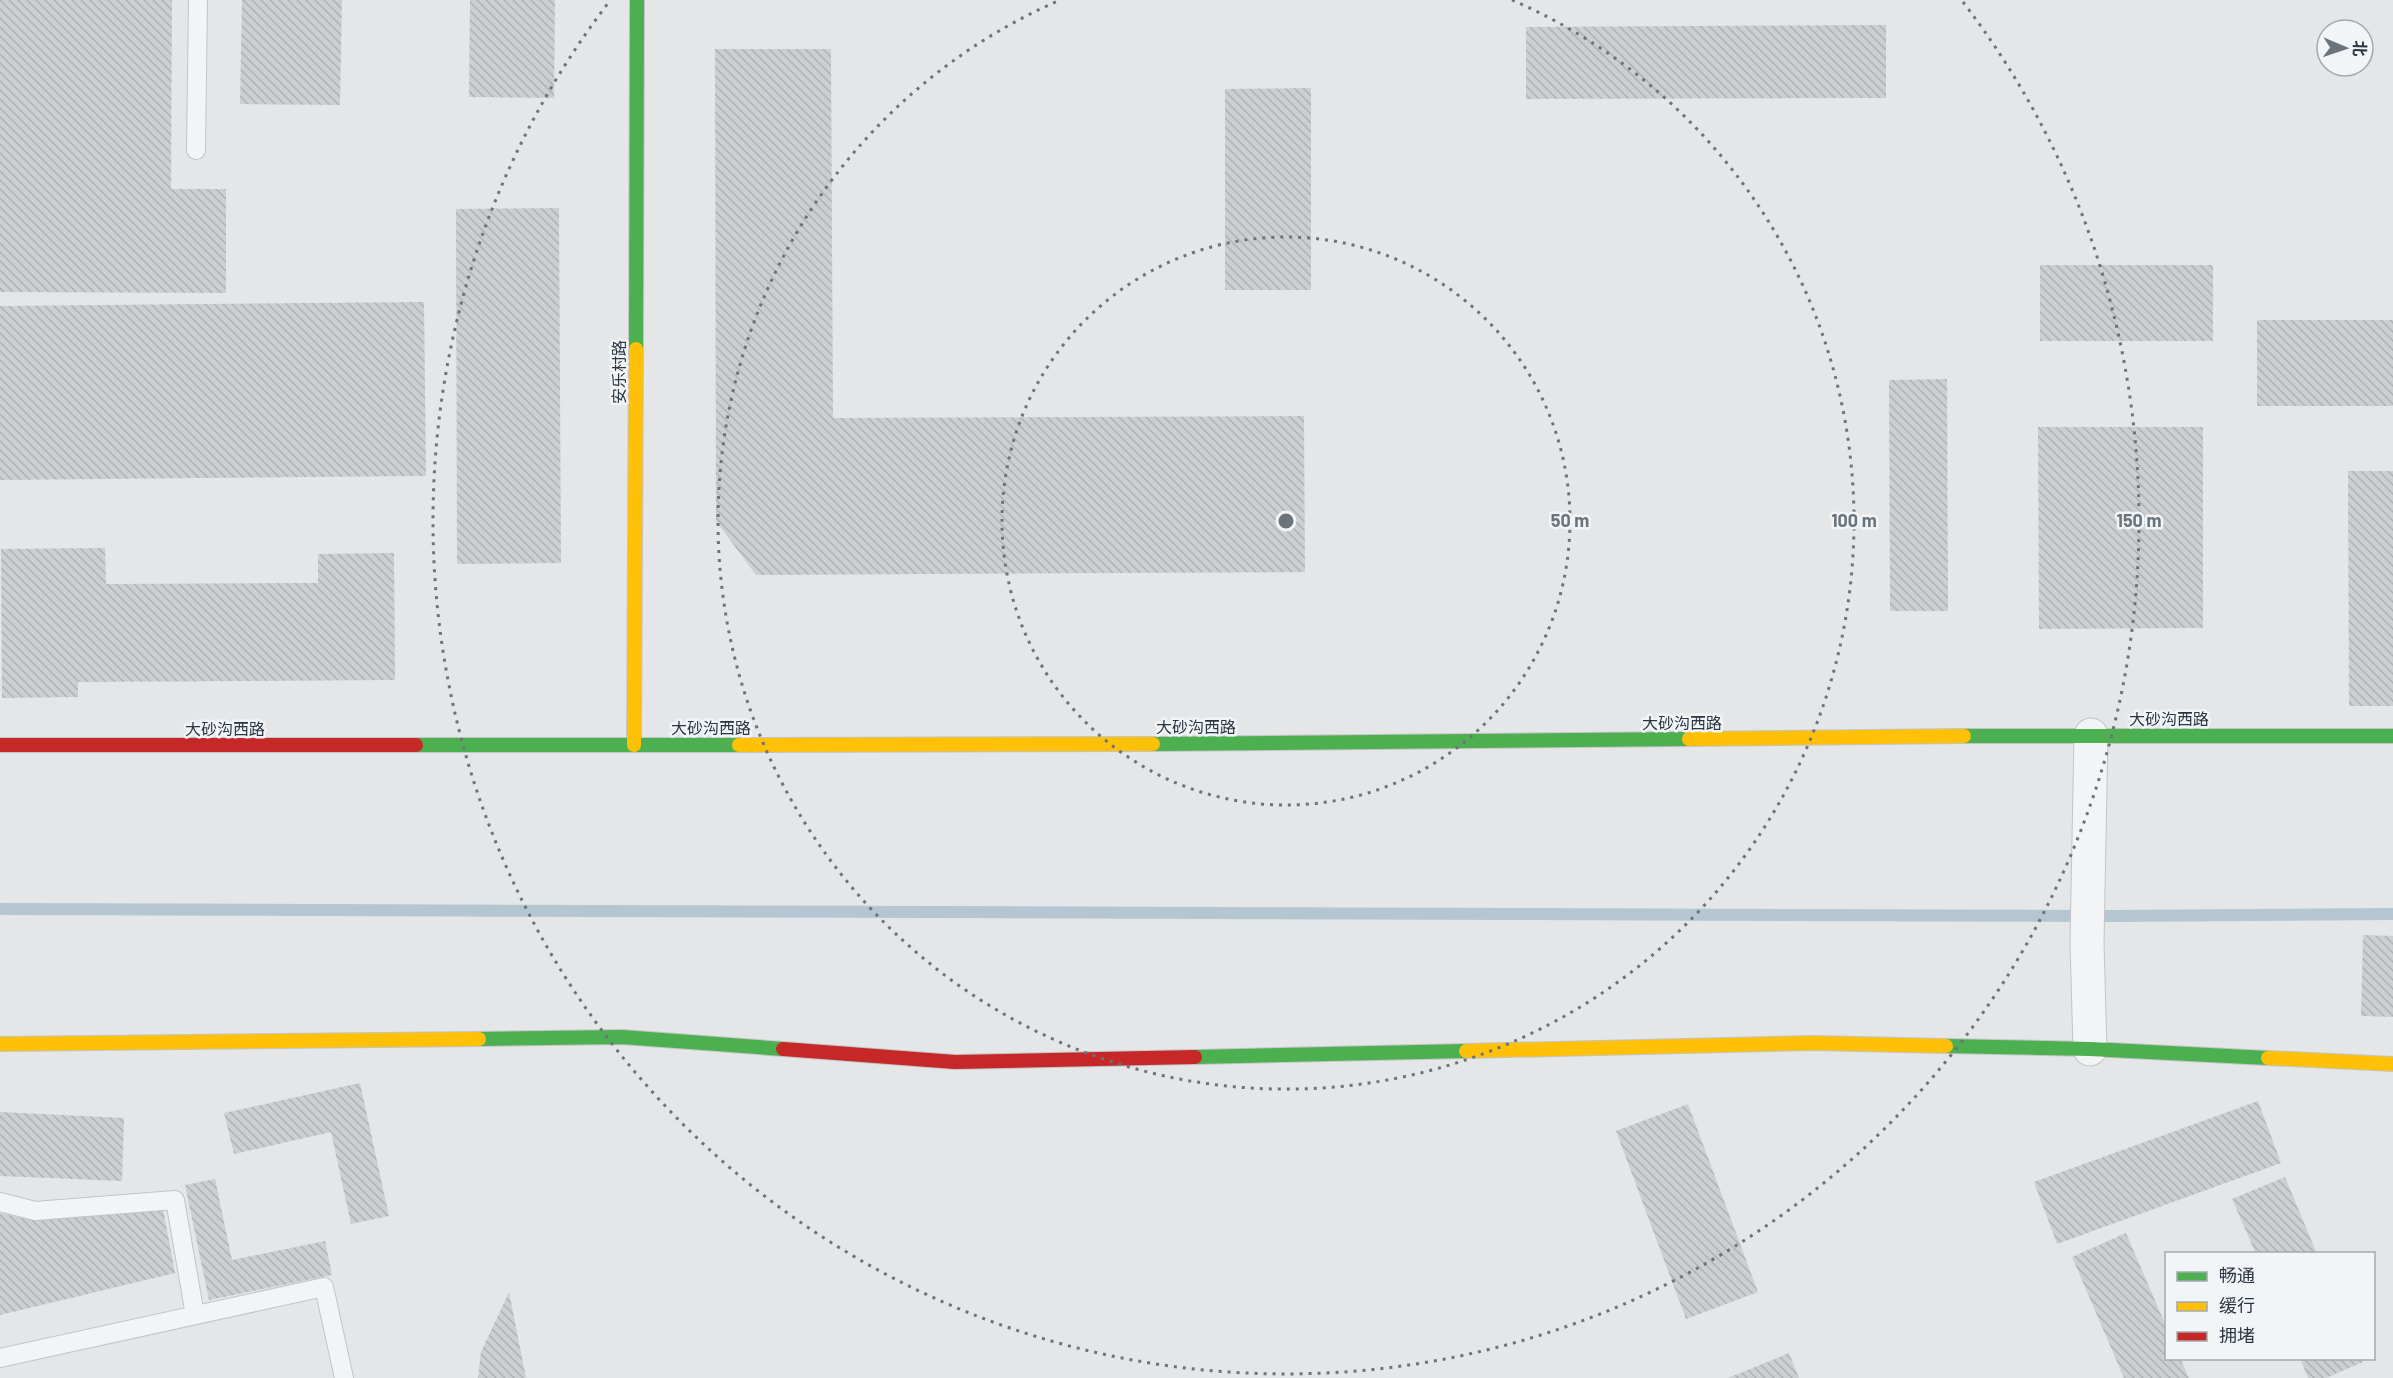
<svg xmlns="http://www.w3.org/2000/svg" width="2393" height="1378" font-family="Barlow,'Noto Sans SC',sans-serif">
	<style>
		.lines { fill: none; stroke-linecap: round; stroke-linejoin: round }
		.stream { stroke: #b4c6d1; stroke-width: 12 }
		.building { fill: url(#building-back-hatch) }
		.lane-casing { stroke: #c2c4c6; stroke-width: 20 }
		.street-casing { stroke: #c2c4c6; stroke-width: 35 }
		.fast-casing { stroke: #c2c4c6; stroke-width: 16 }
		.slow-casing { stroke: #c2c4c6; stroke-width: 16 }
		.jam-casing { stroke: #c2c4c6; stroke-width: 16 }
		.lane { stroke: #f3f4f5; stroke-width: 18 }
		.street { stroke: #f3f4f5; stroke-width: 33 }
		.fast { stroke: #4caf50; stroke-width: 14 }
		.slow { stroke: #ffc107; stroke-width: 14 }
		.jam { stroke: #c62828; stroke-width: 14 }
		.ring { fill: none; stroke: #6c747b; stroke-width: 3; stroke-dasharray: 3 6 }
		.labels { text-anchor: middle; stroke-width: 5; stroke-linejoin: round; paint-order: stroke }
		.street-label { font-size: 16px; fill: #2b3641; stroke: #f2f5f7 }
		.centre { fill: #6c747b; stroke: #f2f5f7; stroke-width: 3 }
		.ring-label { font-size: 18px; text-anchor: middle; font-weight: bold; fill: #6c747b; stroke: #f2f5f7; stroke-width: 5; stroke-linejoin: round; paint-order: stroke }
	</style>
	<defs>
		<pattern id="building-back-hatch" width="6" height="6" patternUnits="userSpaceOnUse" patternTransform="scale(1.5)"><rect width="6" height="6" fill="#ccced0"/><path d="M-1 5l2 2M0 0l6 6M5-1l2 2" fill="none" stroke="#afb2b4"/></pattern>
	</defs>
	<rect width="100%" height="100%" fill="#e4e6e8"/>
	<g class="lines">
		<polyline class="stream" points="0,909 2112,916 2393,914"/>
	</g>
	<g class="building">
		<polygon points="0,0 172,0 171,189 226,189 226,293 0,292"/>
		<polygon points="242,0 342,0 340,105 240,104"/>
		<polygon points="470,0 555,0 554,98 469,97"/>
		<polygon points="1886,25 1886,98 1526,99 1526,27"/>
		<polygon points="715,49 831,49 833,418 1304,416 1305,572 756,575 716,521"/>
		<polygon points="1311,88 1311,290 1225,290 1225,89"/>
		<polygon points="559,208 561,563 457,564 456,209"/>
		<rect x="2040" y="265" width="173" height="76"/>
		<polygon points="424,302 426,476 0,480 0,306"/>
		<rect x="2257" y="320" width="136" height="86"/>
		<polygon points="1947,379 1948,611 1890,611 1889,380"/>
		<polygon points="2038,427 2203,427 2203,628 2039,629"/>
		<polygon points="2348,471 2393,471 2393,706 2349,706"/>
		<polygon points="105,548 106,584 318,583 318,554 394,553 395,680 78,682 78,697 2,698 1,549"/>
		<polygon points="2363,935 2393,936 2393,1017 2361,1016"/>
		<polygon points="360,1083 389,1216 351,1224 331,1132 234,1154 224,1113"/>
		<polygon points="2258,1101 2281,1163 2057,1244 2034,1182"/>
		<polygon points="1688,1104 1758,1292 1686,1319 1616,1131"/>
		<polygon points="0,1112 124,1118 122,1181 0,1176"/>
		<polygon points="2285,1177 2317,1254 2256,1254 2232,1199"/>
		<polygon points="215,1179 232,1260 325,1241 332,1275 209,1300 185,1185"/>
		<polygon points="163,1209 175,1273 0,1315 0,1213 31,1220"/>
		<polygon points="2126,1233 2166,1326 2166,1358 2180,1358 2189,1378 2124,1378 2072,1257"/>
		<polygon points="509,1292 526,1378 478,1378 481,1352"/>
		<polygon points="1789,1353 1799,1378 1728,1378"/>
		<polygon points="2300,1358 2361,1358 2363,1362 2326,1378 2308,1378"/>
	</g>
	<g class="lines">
		<g class="lane-casing">
			<g id="lane">
				<polyline points="196,150 198,0"/>
				<polyline points="0,1202 35,1211 175,1200 195,1315"/>
				<polyline points="0,1358 324,1287 344,1378"/>
			</g>
		</g>
		<g class="street-casing">
			<polyline id="street" points="2090,1049 2087,943 2091,735"/>
		</g>
		<g class="fast-casing">
			<g id="fast">
				<polyline points="636,349 637,0"/>
				<polyline points="1964,736 2393,736"/>
				<polyline points="1153,744 1689,739"/>
				<polyline points="416,745 739,745"/>
				<polyline points="479,1039 622,1037 783,1049"/>
				<polyline points="1946,1046 2090,1049 2268,1058"/>
				<polyline points="1195,1057 1466,1051"/>
			</g>
		</g>
		<g class="slow-casing">
			<g id="slow">
				<polyline points="1689,739 1964,736"/>
				<polyline points="634,745 636,349"/>
				<polyline points="739,745 1153,744"/>
				<polyline points="0,1044 479,1039"/>
				<polyline points="1466,1051 1813,1043 1946,1046"/>
				<polyline points="2268,1058 2393,1064"/>
			</g>
		</g>
		<g class="jam-casing">
			<g id="jam">
				<polyline points="0,745 416,745"/>
				<polyline points="783,1049 955,1062 1195,1057"/>
			</g>
		</g>
		<use href="#lane" class="lane"/>
		<use href="#street" class="street"/>
		<use href="#fast" class="fast"/>
		<use href="#slow" class="slow"/>
		<use href="#jam" class="jam"/>
	</g>
	<g class="ring">
		<circle cx="1286" cy="521" r="284"/>
		<path d="M1512 0A568 568 0 1 1 1060 0"/>
		<path d="M1963 2A853 853 0 1 1 609 2"/>
	</g>
	<g class="labels">
		<g class="street-label">
			<text transform="translate(619 372) rotate(-90)" y="6">安乐村路</text>
			<text x="2169" y="725">大砂沟西路</text>
			<text x="1682" y="729">大砂沟西路</text>
			<text x="1196" y="733">大砂沟西路</text>
			<text x="711" y="734">大砂沟西路</text>
			<text x="225" y="735">大砂沟西路</text>
		</g>
	</g>
	<circle cx="1286" cy="521" r="9" class="centre"/>
	<g class="ring-label">
		<text x="1570" y="527">50 m</text>
		<text x="1854" y="527">100 m</text>
		<text x="2139" y="527">150 m</text>
	</g>
	<rect x="2165" y="1252" width="210" height="108" fill="#f2f5f7" stroke="#a2a9ae" stroke-width="1.5"/>
	<rect x="2177" y="1272" width="30" height="9" fill="#4caf50" stroke="#a2a9ae" stroke-width="1.5"/>
	<text x="2219" y="1282" font-size="18" fill="#2b3641">畅通</text>
	<rect x="2177" y="1302" width="30" height="9" fill="#ffc107" stroke="#a2a9ae" stroke-width="1.5"/>
	<text x="2219" y="1312" font-size="18" fill="#2b3641">缓行</text>
	<rect x="2177" y="1332" width="30" height="9" fill="#c62828" stroke="#a2a9ae" stroke-width="1.5"/>
	<text x="2219" y="1342" font-size="18" fill="#2b3641">拥堵</text>
	<g transform="translate(2345 48) rotate(92)"><circle r="28" fill="#f2f5f7" stroke="#a2a9ae" stroke-width="1.5"/>
	<path d="M0-4.5L10 22L0 15L-10 22Z" fill="#6c747b"/>
	<text y="-9" font-size="16" font-weight="bold" text-anchor="middle" fill="#2b3641">北</text>
	</g>
</svg>
